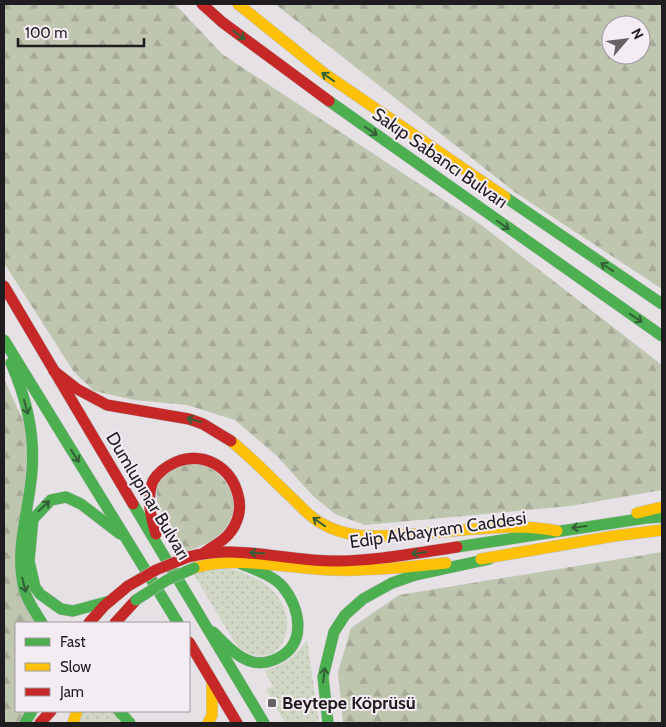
<svg xmlns="http://www.w3.org/2000/svg" width="666" height="727" font-family="Cabin,sans-serif">
	<style>
		.green { fill: url(#green-dots) }
		.forest { fill: url(#forest-firs); fill-rule: evenodd }
		.lines { fill: none; stroke-linecap: round; stroke-linejoin: round }
		.fast-casing { stroke: #c0bfc0; stroke-width: 12 }
		.slow-casing { stroke: #c0bfc0; stroke-width: 12 }
		.jam-casing { stroke: #c0bfc0; stroke-width: 12 }
		.fast { stroke: #4caf50; stroke-width: 11 }
		.slow { stroke: #ffc107; stroke-width: 11 }
		.jam { stroke: #c62828; stroke-width: 11 }
		.fast-bridge-casing { stroke: #c0bfc0; stroke-width: 12; stroke-linecap: butt }
		.jam-bridge-casing { stroke: #c0bfc0; stroke-width: 12; stroke-linecap: butt }
		.fast-bridge { stroke: #4caf50; stroke-width: 11 }
		.jam-bridge { stroke: #c62828; stroke-width: 11 }
		.oneway { stroke: #345f36 }
		.poi-dot { fill: #656265; stroke: #f4ecf3; stroke-width: 2 }
		.labels { text-anchor: middle; stroke-width: 4; stroke-linejoin: round; paint-order: stroke }
		.street-label { font-size: 18px; fill: #201d20; stroke: #f4ecf3 }
		.poi-label { font-size: 18px; font-weight: bold; fill: #201d20; stroke: #f4ecf3; text-anchor: start }
	</style>
	<defs>
		<pattern id="green-dots" width="8" height="8" patternUnits="userSpaceOnUse" patternTransform="scale(1.25)"><rect width="8" height="8" fill="#d1d7c5"/><path d="M2 2h.1M6 6h.1" fill="none" stroke="#b3b8a9" stroke-width="1.8" stroke-linecap="round"/></pattern>
		<pattern id="forest-firs" width="22" height="20" patternUnits="userSpaceOnUse" patternTransform="scale(1.25)"><rect width="22" height="20" fill="#bfc6b0"/><path d="M5 1l3.5 6h-7zM16 11l3.5 6h-7z" fill="#a4aa97"/></pattern>
	</defs>
	<rect width="100%" height="100%" fill="#e5e1e5"/>
	<g class="green">
		<path d="M225,568C323,587 288,687 237,646L194,575L208,569Z"/>
		<path d="M307,640L319,723H285L266,690L273,686L264,670C284,666 295,657 307,640Z"/>
		<polygon points="83,711 115,711 125,723 79,723"/>
	</g>
	<g class="forest">
		<polygon points="4,4 175,4 222,54 480,224 662,365 662,490 571,506 365,525 335,514 312,495 277,456 235,420 187,405 134,400 94,391 74,372 4,263"/>
		<path d="M275,4H662V289L516,193ZM611,25H641V55H611Z"/>
		<polygon points="4,379 22,418 31,441 17,543 36,623 16,623 16,711 28,711 19,723 4,723"/>
		<path d="M201,463C232,477 247,509 219,535C210,544 194,548 184,553C170,528 136,488 174,468C181,464 193,465 201,463Z"/>
		<polygon points="662,552 662,723 343,723 338,672 351,628 399,595"/>
	</g>
	<g class="lines">
		<g class="fast-casing">
			<g id="fast">
				<polyline points="329,101 662,336"/>
				<polyline points="505,197 662,304"/>
				<polyline points="4,340 178,623"/>
				<path d="M11,363C26,398 35,432 32,471C29,512 14,548 24,589C27,601 36,613 42,623"/>
				<polyline points="133,504 264,723"/>
				<polyline points="457,547 646,518 662,517"/>
				<polyline points="110,601 73,611 61,609 40,594 35,587 29,561 33,519 51,500 66,497 81,504 120,534"/>
				<path d="M213,632C224,643 237,658 253,662C261,664 269,662 276,659C307,646 301,609 283,587C273,575 253,569 239,563"/>
				<polyline points="119,711 130,723"/>
				<polyline points="25,723 32,711"/>
				<polyline points="328,723 323,677 334,632 345,615 363,599 392,583 415,575 489,559"/>
			</g>
		</g>
		<g class="slow-casing">
			<g id="slow">
				<polyline points="238,4 325,74 505,197"/>
				<path d="M231,441C252,458 270,477 290,496C300,505 308,516 321,523C351,541 383,536 417,534C463,531 512,522 557,531"/>
				<polyline points="637,513 662,507"/>
				<polyline points="481,559 614,536 662,530"/>
				<path d="M194,568C236,555 291,569 335,570C372,571 409,567 446,563"/>
				<polyline points="73,723 77,711"/>
				<polyline points="208,723 212,715 212,684"/>
			</g>
		</g>
		<g class="jam-casing">
			<g id="jam">
				<polyline points="202,4 222,22 329,101"/>
				<polyline points="4,286 133,504"/>
				<polyline points="54,371 77,389 107,405 189,419 203,424 231,441"/>
				<path d="M156,534C151,518 146,498 153,481C158,472 167,466 176,462C204,451 231,467 238,495C242,509 238,524 228,535C222,542 212,547 204,553"/>
				<path d="M188,557C240,544 284,561 336,561C376,561 416,553 457,547"/>
				<polyline points="89,623 104,606 128,586"/>
				<polyline points="115,623 136,600"/>
				<polyline points="189,642 237,723"/>
				<polyline points="40,723 51,711"/>
			</g>
		</g>
		<use href="#fast" class="fast"/>
		<use href="#slow" class="slow"/>
		<use href="#jam" class="jam"/>
		<g class="fast-bridge-casing">
			<polyline id="fast-bridge" points="136,600 167,580 194,568"/>
		</g>
		<g class="jam-bridge-casing">
			<polyline id="jam-bridge" points="128,586 156,570 188,557"/>
		</g>
		<use href="#fast-bridge" class="fast-bridge"/>
		<use href="#jam-bridge" class="jam-bridge"/>
	</g>
	<defs><path id="oneway-shaft" d="M-6 0H5M1.5-3L5.5 0L1.5 3" fill="none" stroke-width="1.6" stroke-linecap="round" stroke-linejoin="round" transform="scale(1.25)"/></defs>
	<g class="oneway">
		<use href="#oneway-shaft" transform="translate(239 35) rotate(37)"/>
		<use href="#oneway-shaft" transform="translate(328 77) rotate(-145)"/>
		<use href="#oneway-shaft" transform="translate(371 131) rotate(35)"/>
		<use href="#oneway-shaft" transform="translate(503 225) rotate(35)"/>
		<use href="#oneway-shaft" transform="translate(607 267) rotate(-146)"/>
		<use href="#oneway-shaft" transform="translate(636 318) rotate(34)"/>
		<use href="#oneway-shaft" transform="translate(26 407) rotate(74)"/>
		<use href="#oneway-shaft" transform="translate(194 420) rotate(-165)"/>
		<use href="#oneway-shaft" transform="translate(75 456) rotate(58)"/>
		<use href="#oneway-shaft" transform="translate(44 506) rotate(-43)"/>
		<use href="#oneway-shaft" transform="translate(319 522) rotate(-145)"/>
		<use href="#oneway-shaft" transform="translate(579 527) rotate(172)"/>
		<use href="#oneway-shaft" transform="translate(257 553) rotate(-176)"/>
		<use href="#oneway-shaft" transform="translate(419 553) rotate(172)"/>
		<use href="#oneway-shaft" transform="translate(24 585) rotate(76)"/>
		<use href="#oneway-shaft" transform="translate(324 675) rotate(-83)"/>
	</g>
	<rect class="poi-dot" x="267" y="698" width="10" height="10" rx="2.5"/>
	<g class="labels">
		<g class="street-label">
			<text transform="translate(440 158) rotate(35)" y="6">Sakıp Sabancı Bulvarı</text>
			<text transform="translate(148 496) rotate(59)" y="6">Dumlupınar Bulvarı</text>
			<text transform="translate(438 530) rotate(-8)" y="6">Edip Akbayram Caddesi</text>
		</g>
		<g class="poi-label">
			<text x="282" y="709">Beytepe Köprüsü</text>
		</g>
	</g>
	<rect width="666" height="727" fill="none" stroke="#201d20" stroke-width="10"/>
	<rect x="15" y="622" width="175" height="90" fill="#f4ecf3" stroke="#9f999f"/>
	<rect x="25" y="638" width="25" height="8" fill="#4caf50" stroke="#9f999f"/>
	<text x="60" y="647" font-size="15" fill="#201d20">Fast</text>
	<rect x="25" y="663" width="25" height="8" fill="#ffc107" stroke="#9f999f"/>
	<text x="60" y="672" font-size="15" fill="#201d20">Slow</text>
	<rect x="25" y="688" width="25" height="8" fill="#c62828" stroke="#9f999f"/>
	<text x="60" y="697" font-size="15" fill="#201d20">Jam</text>
	<g transform="translate(626 40) rotate(62)"><circle r="24" fill="#f4ecf3" stroke="#9f999f"/>
	<path d="M0-4L9 19L0 12L-9 19Z" fill="#656265"/>
	<text y="-8" font-size="14" font-weight="bold" text-anchor="middle" fill="#201d20">N</text>
	</g>
	<path d="M18 38v8h126v-8" fill="none" stroke="#201d20" stroke-width="2.5"/>
	<text x="25" y="38" font-size="15" fill="#201d20" stroke="#f4ecf3" stroke-width="4" paint-order="stroke">100 m</text>
</svg>
